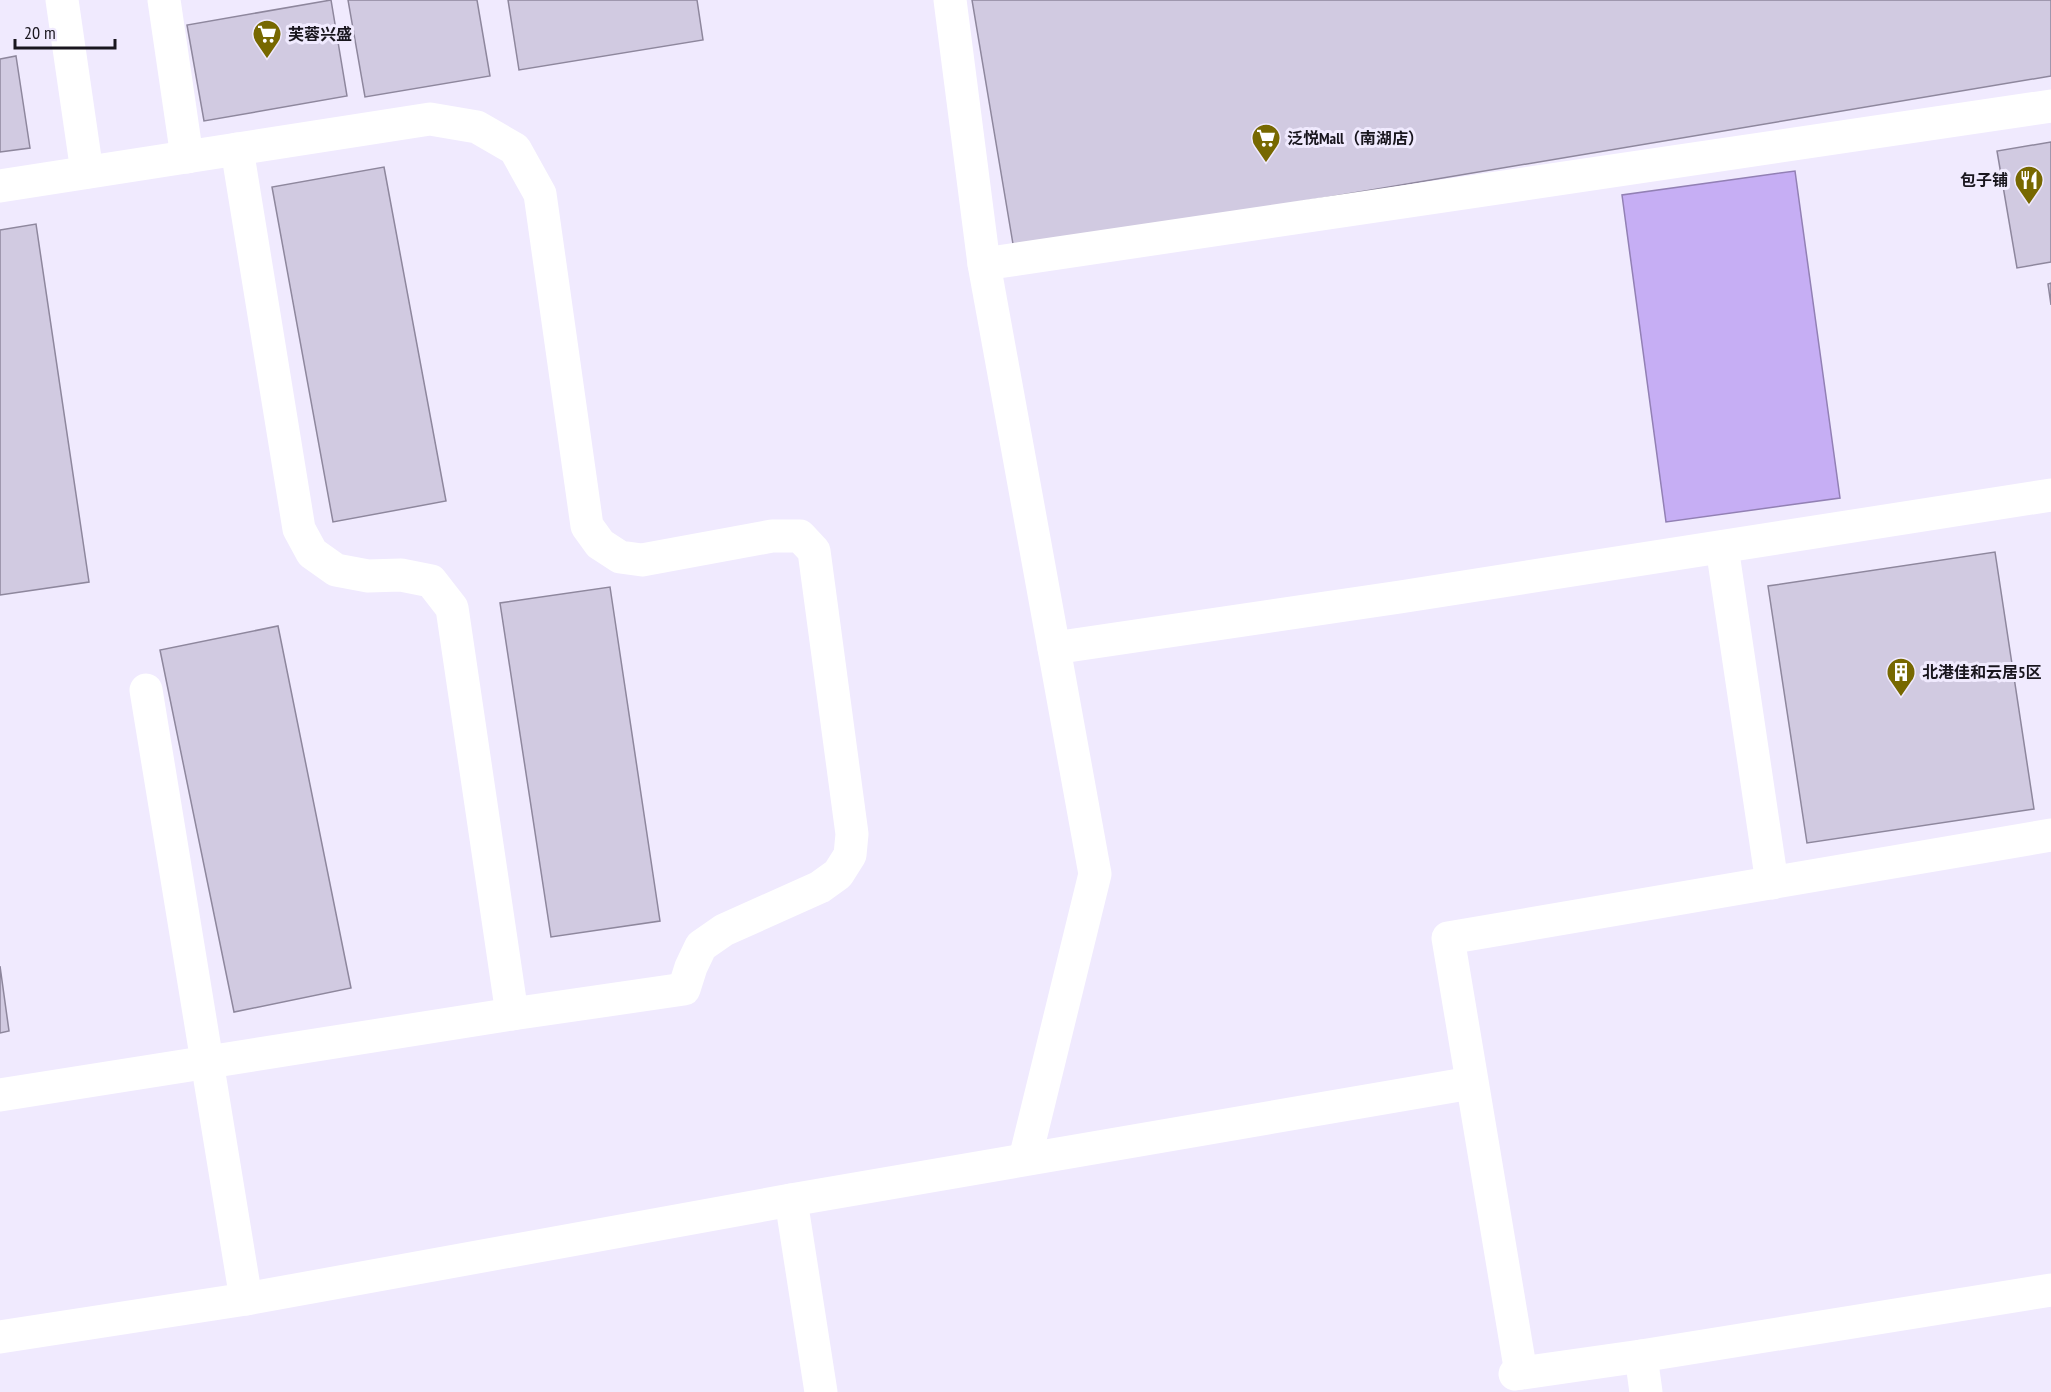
<svg xmlns="http://www.w3.org/2000/svg" width="2051" height="1392" font-family="'PT Sans Narrow','Noto Sans SC',sans-serif">
	<style>
		.water { fill: #c6aef4; stroke: #9280b4; stroke-width: 1.5 }
		.building { fill: #d1cae1; stroke: #8e879d; stroke-width: 1.5 }
		.lines { fill: none; stroke-linecap: round; stroke-linejoin: round }
		.street { stroke: #fff; stroke-width: 33 }
		.labels { text-anchor: middle; stroke-width: 6; stroke-linejoin: round; paint-order: stroke }
		.poi-label { font-size: 16px; font-weight: bold; fill: #19161e; stroke: #f0eafe; text-anchor: start }
	</style>
	<rect width="100%" height="100%" fill="#f0eafe"/>
	<polygon class="water" points="1795,171 1840,498 1666,522 1622,195"/>
	<g class="building">
		<polygon points="331,0 347,96 204,121 187,25"/>
		<polygon points="348,0 477,0 490,76 365,97"/>
		<polygon points="508,0 697,0 703,40 519,70"/>
		<polygon points="972,0 2051,0 2051,76 1014,250"/>
		<polygon points="16,56 30,148 0,152 0,59"/>
		<polygon points="2051,142 2051,262 2017,268 1997,151"/>
		<polygon points="384,167 446,501 333,522 272,187"/>
		<polygon points="36,224 89,582 0,595 0,230"/>
		<polygon points="2051,283 2051,305 2048,284"/>
		<polygon points="1995,552 2034,809 1807,843 1768,586"/>
		<polygon points="610,587 660,921 551,937 500,603"/>
		<polygon points="278,626 351,988 234,1012 160,650"/>
		<polygon points="0,966 9,1031 0,1033"/>
	</g>
	<g class="lines">
		<g class="street">
			<polyline points="62,0 87,172"/>
			<polyline points="164,0 187,157"/>
			<polyline points="950,0 984,264 1095,874 1025,1159"/>
			<polyline points="237,149 299,529 312,553 336,570 368,576 401,575 431,581 452,608 512,1014"/>
			<polyline points="0,186 430,119 477,127 515,149 540,194 587,526 600,544 620,557 642,560 772,536 800,536 814,551 852,834 850,855 838,874 820,887 724,930 701,946 691,967 684,989 512,1014 0,1095"/>
			<polyline points="984,264 2051,106"/>
			<polyline points="1722,547 1772,883"/>
			<polyline points="1054,648 1400,597 2051,495"/>
			<polyline points="146,690 246,1299"/>
			<polyline points="791,1200 821,1392"/>
			<polyline points="0,1337 246,1299 791,1200 1471,1083"/>
			<polyline points="1641,1356 1646,1392"/>
			<polyline points="1521,1373 1448,938 2051,835"/>
			<polyline points="1515,1374 1641,1356 2051,1290"/>
		</g>
	</g>
	<defs>
		<g id="supermarket-pin" transform="scale(1.5)"><path d="M0 17L-7.5 6A9.5 9.5 0 1 1 7.5 6Z" fill="#776800" stroke="#f0eafe"/><path d="M-6-5.5h2.5l.6 2H6L4.5 2H-2.5L-4.4-4H-6ZM-1.5 3.2a1.3 1.3 0 1 0 .1 0ZM3 3.2a1.3 1.3 0 1 0 .1 0Z" fill="#fff"/></g>
		<g id="restaurant-pin" transform="scale(1.5)"><path d="M0 17L-7.5 6A9.5 9.5 0 1 1 7.5 6Z" fill="#776800" stroke="#f0eafe"/><path d="M-5-6h1v4h1v-4h1v4h1v-4h1v5L-1.5 .5V6h-2V.5L-5-1ZM5-6V6H3V1.5H1.5Q1.5-4 5-6Z" fill="#fff"/></g>
		<g id="building-pin" transform="scale(1.5)"><path d="M0 17L-7.5 6A9.5 9.5 0 1 1 7.5 6Z" fill="#776800" stroke="#f0eafe"/><path d="M-4-6H4V6H1V3H-1V6H-4ZM-2.5-4.3h1.7v1.8h-1.7ZM.8-4.3h1.7v1.8H.8ZM-2.5-1h1.7V.8h-1.7ZM.8-1h1.7V.8H.8Z" fill="#fff"/></g>
	</defs>
	<g fill-rule="evenodd">
		<use href="#supermarket-pin" x="267" y="34"/>
		<use href="#supermarket-pin" x="1266" y="138"/>
		<use href="#restaurant-pin" x="2029" y="180"/>
		<use href="#building-pin" x="1901" y="672"/>
	</g>
	<g class="labels">
		<g class="poi-label">
			<text x="288" y="40">芙蓉兴盛</text>
			<text x="1287" y="144">泛悦Mall（南湖店）</text>
			<text x="2008" y="186" text-anchor="end">包子铺</text>
			<text x="1922" y="678">北港佳和云居5区</text>
		</g>
	</g>
	<path d="M15 39v9h100v-9" fill="none" stroke="#19161e" stroke-width="3"/>
	<text x="24" y="39" font-size="18" fill="#19161e" stroke="#f0eafe" stroke-width="4.5" paint-order="stroke">20 m</text>
</svg>
